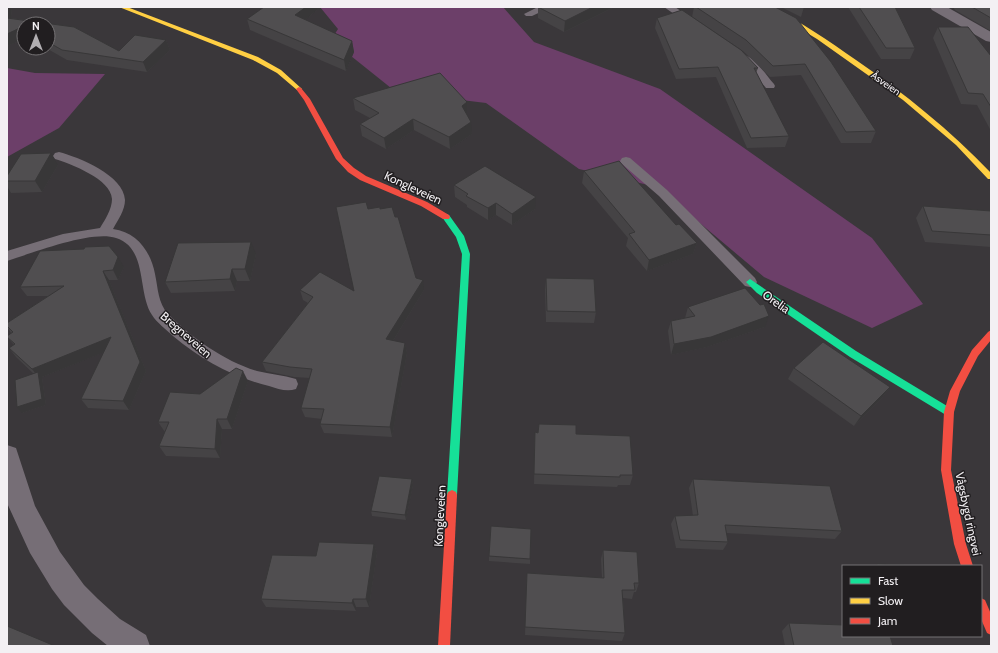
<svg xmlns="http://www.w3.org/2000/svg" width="998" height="653" font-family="Cabin,sans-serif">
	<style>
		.green { fill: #6c3f69 }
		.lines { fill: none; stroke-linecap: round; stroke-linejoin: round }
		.lane { fill: #766e76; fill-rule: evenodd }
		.street { fill: #766e76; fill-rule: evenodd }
		.fast { fill: #16e098; fill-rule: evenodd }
		.slow { fill: #ffcf43; fill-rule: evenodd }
		.jam { fill: #f24e42; fill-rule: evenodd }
		.wall { fill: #454345 }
		.shaded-wall { fill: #383738 }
		.building { fill: #504e50; stroke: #383738 }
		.labels { text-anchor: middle; stroke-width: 3; stroke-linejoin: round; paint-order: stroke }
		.far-street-label { font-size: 10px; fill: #f3f0f3; stroke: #211e20 }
		.street-label { font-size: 12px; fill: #f3f0f3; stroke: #211e20 }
	</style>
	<rect width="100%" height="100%" fill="#3a373a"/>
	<g class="green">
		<polygon points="320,7 503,7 534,42 660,89 872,238 923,304 872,328 764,277 657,187 579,169 486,103 396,92 331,40 338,29"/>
		<polygon points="7,68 35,73 105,74 59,128 7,157"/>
	</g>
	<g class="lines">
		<g class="lane">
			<polygon points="538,7 551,7 532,16 526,16 524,14"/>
			<polygon points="664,7 675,7 698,23 696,25 690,25"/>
			<path d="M742,54C755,57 765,74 774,84L775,86L774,88H766L748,67L737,57Z"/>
			<path d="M59,152C78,157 124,175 125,200C125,210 118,220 113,229C137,232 151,252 155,274C158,288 158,303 168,314C192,338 224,361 257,371C270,374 283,375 296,379L298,384L296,389C287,392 278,389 269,386C232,377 202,360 173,336C166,329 157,323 152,315C137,292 148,248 116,238C91,230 33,253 7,261V251L63,234L100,228C105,220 112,209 112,199C111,179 71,164 55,159L53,156L55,153Z"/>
			<polygon points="626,157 630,158 667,190 755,278 757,282 755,286 750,287 745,286 659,196 622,164 620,161 622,158"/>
		</g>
		<g class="street">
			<polygon points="930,7 947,7 991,32 991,42 986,41 932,10"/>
			<polygon points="7,445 16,448 35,506 60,552 84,585 98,599 120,619 146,635 150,646 108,646 92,633 64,605 52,589 30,553 7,503"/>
		</g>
		<g class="fast">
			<polygon points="446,214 449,215 464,236 470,254 457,495 456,498 452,500 448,498 447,495 462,254 456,237 442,217"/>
			<polygon points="750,279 856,351 952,409 954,412 952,415 949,416 946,415 850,357 757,293 746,282"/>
		</g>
		<g class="slow">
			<polygon points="119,7 127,7 258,57 281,70 302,89 297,90 277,73 253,60"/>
			<path d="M764,7H771C801,22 829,41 856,60C905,94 950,130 991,173V179H988L956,145L903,100L817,39Z"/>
		</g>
		<g class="jam">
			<polygon points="299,87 301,88 310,99 343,158 354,168 366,176 427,202 449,215 450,217 449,219 443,219 421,206 360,180 348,172 336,159 304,100 296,89"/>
			<polygon points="991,330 991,340 978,356 960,391 954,412 951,470 966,544 973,566 961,566 954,544 941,470 944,412 950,391 972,350 988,332"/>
			<polygon points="452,490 456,492 457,495 450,646 438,646 447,495 448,492"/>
			<polygon points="981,598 985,600 991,614 991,635 987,633 981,619"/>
		</g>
	</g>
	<g class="wall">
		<polygon points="7,7 12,7 11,18 74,27 119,51 135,35 166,40 170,50 147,72 67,60 46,48 48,48 48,24 24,24 24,39 7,46"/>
		<polygon points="538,7 614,7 564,32 538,18"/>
		<polygon points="694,7 775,7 876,131 871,143 841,143 801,75 770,77 743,51 692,17"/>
		<polygon points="781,7 804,7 801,17"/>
		<polygon points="848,7 895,7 915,48 910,59 881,59"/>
		<polygon points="953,7 991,7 991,31 955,10"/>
		<polygon points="317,10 305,20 352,41 354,52 346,71 250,30 247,19"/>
		<polygon points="657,18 758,68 756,73 789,136 785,147 747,148 716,77 676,79 655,28"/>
		<polygon points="938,27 991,56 991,131 977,105 961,104 933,38"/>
		<polygon points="353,98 467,114 472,134 450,149 414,130 386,149 362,136 360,124 370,118 355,110"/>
		<polygon points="58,165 42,192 11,193 7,186 7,176"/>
		<polygon points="584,171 676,225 697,243 693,254 647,271 626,246 628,238 582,183"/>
		<polygon points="454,185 535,209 512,225 496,215 488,220 467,207 467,205 455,197"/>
		<polygon points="923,206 991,211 991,247 925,242 916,218"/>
		<polygon points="368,209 380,209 395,217 416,278 424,290 393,341 405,343 407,353 392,437 324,433 320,424 322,419 305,417 301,408 310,378 294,377 266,371 262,362 308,303 303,300 300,290 354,291"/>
		<polygon points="84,249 124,267 118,280 109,280 146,371 129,410 88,408 81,399 104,352 42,377 46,405 22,413 34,374 16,357 9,348 14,345 7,337 11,333 7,327 7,323 48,296 27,296 20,287"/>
		<polygon points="256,254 250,281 237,281 235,291 171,293 165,282"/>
		<polygon points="546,278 596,312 594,323 546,322 545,289"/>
		<polygon points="688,307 765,327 707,347 671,355 668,331 671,321 685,318"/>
		<polygon points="794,368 890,387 882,398 854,426 788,379"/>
		<polygon points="248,381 232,429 222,429 220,458 166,456 159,446 165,432 158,422 200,394"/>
		<polygon points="539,424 576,434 633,475 630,485 618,485 617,487 534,484 535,432 538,432"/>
		<polygon points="412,479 413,485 406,520 372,516 371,511"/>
		<polygon points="693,479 842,531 835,539 726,533 728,542 723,550 676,548 671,524 675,516 693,516 689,488"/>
		<polygon points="374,544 377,553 369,607 356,607 356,611 266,607 261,599 316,556"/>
		<polygon points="603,550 639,583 636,592 634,592 632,599 623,598 625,633 622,641 525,635 527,573 602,578 601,559"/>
		<polygon points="489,556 530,559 530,564 489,561"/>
		<polygon points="789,623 893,646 785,646 782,631"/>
	</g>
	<g class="shaded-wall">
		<polygon points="7,7 12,7 10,27 7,21"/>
		<polygon points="306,7 316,7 317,10 298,26 295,15"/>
		<polygon points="593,7 614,7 564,32 565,21"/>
		<polygon points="22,27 24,32 24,39 7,46 7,34"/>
		<polygon points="166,40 170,50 147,72 143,62"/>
		<polygon points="352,41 354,52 346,71 344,60"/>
		<polygon points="467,102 467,114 463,117 462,106"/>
		<polygon points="413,119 414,130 386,149 384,138"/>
		<polygon points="471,122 472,134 450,149 449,137"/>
		<polygon points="51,153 58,165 42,192 35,181"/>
		<polygon points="536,197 535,209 512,225 512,214"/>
		<polygon points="496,203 496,215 488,220 488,208"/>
		<polygon points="251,242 256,254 250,281 245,269"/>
		<polygon points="697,243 693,254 647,271 649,260"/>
		<polygon points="118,257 124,267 118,280 113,270"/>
		<polygon points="232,269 237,281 235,291 230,279"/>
		<polygon points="103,271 109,280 146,371 129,410 123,401"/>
		<polygon points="423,280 424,290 388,349 386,339"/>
		<polygon points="769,316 765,327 707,347 671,355 674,344"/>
		<polygon points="111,337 117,347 42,377 46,405 22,413 17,407 39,378 32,369"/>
		<polygon points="405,343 407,353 392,437 390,427"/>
		<polygon points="243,371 248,381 232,429 227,419"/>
		<polygon points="890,387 882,398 854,426 861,416"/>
		<polygon points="217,419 222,429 220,458 215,449"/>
		<polygon points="412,479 413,485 406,520 405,515"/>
		<polygon points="374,544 377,553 369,607 366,599"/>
		<polygon points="353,599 356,607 356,611 352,603"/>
	</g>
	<g class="building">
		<polygon points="264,7 306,7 295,15 352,41 344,60 247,19"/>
		<polygon points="538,7 593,7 565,21"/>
		<polygon points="696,7 775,7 796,18 831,62 876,131 846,132 805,64 773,66 746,40"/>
		<polygon points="859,7 895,7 915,48 886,48"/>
		<polygon points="972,7 991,7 991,18"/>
		<polygon points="682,10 741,50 758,68 754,68 789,136 751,138 718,67 679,69 657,18"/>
		<polygon points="7,18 74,27 119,51 135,35 166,40 143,62 62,50 48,42 48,24 24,24 24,29 22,27 7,34"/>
		<polygon points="938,27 968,27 991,56 991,107 983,94 968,93"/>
		<polygon points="440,73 467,102 462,106 471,122 449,137 413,119 384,138 360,124 379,113 353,98"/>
		<polygon points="51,153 35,181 7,181 7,176 21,154"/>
		<polygon points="619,161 676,225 679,224 697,243 649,260 629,234 635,232 584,171"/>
		<polygon points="485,166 536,197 512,214 496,203 488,208 466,196 468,194 454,185"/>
		<polygon points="366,202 368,209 380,207 380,209 392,207 395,217 398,217 416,278 423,280 386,339 405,343 390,427 320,424 324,409 301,408 312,369 290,367 262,362 313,297 300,290 320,272 354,291 336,207"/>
		<polygon points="923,206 991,211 991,235 932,231"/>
		<polygon points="251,242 245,269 232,269 230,279 165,282 178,243"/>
		<polygon points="109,246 118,257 113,270 103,271 140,362 123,401 81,399 111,337 32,369 9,348 15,344 7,337 7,336 13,332 7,326 7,323 64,286 20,287 40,251 84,249 85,247"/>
		<polygon points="546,278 594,279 596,312 547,311"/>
		<polygon points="745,288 760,305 764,304 769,316 711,337 674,344 671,321 695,316 688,307"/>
		<polygon points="823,342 890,387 861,416 794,368"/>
		<polygon points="236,368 243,371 227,419 217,419 215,449 159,446 169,422 158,422 170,392 200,394"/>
		<polygon points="38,372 42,399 17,407 15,380"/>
		<polygon points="539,424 576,425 576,434 630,436 633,475 620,475 620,477 534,474 535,432 538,433"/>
		<polygon points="379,476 412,479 405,515 371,511"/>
		<polygon points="693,479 830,486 842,531 725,525 728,542 680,540 675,516 698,515"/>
		<polygon points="491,526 531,529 530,559 489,556"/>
		<polygon points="319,542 374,544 366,599 353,599 352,603 261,599 272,555 316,556"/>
		<polygon points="603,550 637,552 639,583 634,583 635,590 622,590 625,633 525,627 527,573 604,578"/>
		<polygon points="877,564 913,566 877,566"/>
		<polygon points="789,623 843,625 843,636 890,636 893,646 794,646"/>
		<polygon points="7,626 55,646 7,646"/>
	</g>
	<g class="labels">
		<g class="far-street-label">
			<text transform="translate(886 83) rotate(35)" y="4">Åsveien</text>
		</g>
		<g class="street-label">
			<text transform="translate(413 188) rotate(25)" y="4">Kongleveien</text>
			<text transform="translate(776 302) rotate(35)" y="4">Orelia</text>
			<text transform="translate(186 335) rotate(41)" y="4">Bregneveien</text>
			<text transform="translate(968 514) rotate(78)" y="4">Vågsbygd ringvei</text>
			<text transform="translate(440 516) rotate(-87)" y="4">Kongleveien</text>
		</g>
	</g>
	<rect width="998" height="653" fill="none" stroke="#f3f0f3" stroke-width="16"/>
	<rect x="842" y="565" width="140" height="72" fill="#211e20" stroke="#757274"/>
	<rect x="850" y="578" width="20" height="6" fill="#16e098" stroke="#757274"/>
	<text x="878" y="585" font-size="12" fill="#f3f0f3">Fast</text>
	<rect x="850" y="598" width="20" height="6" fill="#ffcf43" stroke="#757274"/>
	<text x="878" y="605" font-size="12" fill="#f3f0f3">Slow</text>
	<rect x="850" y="618" width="20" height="6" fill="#f24e42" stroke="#757274"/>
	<text x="878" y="625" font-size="12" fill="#f3f0f3">Jam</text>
	<g transform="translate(36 36)"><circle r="19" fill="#211e20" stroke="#757274"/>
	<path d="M0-3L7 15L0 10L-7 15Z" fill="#b2afb2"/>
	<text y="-6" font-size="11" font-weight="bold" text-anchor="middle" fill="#f3f0f3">N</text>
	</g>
</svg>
